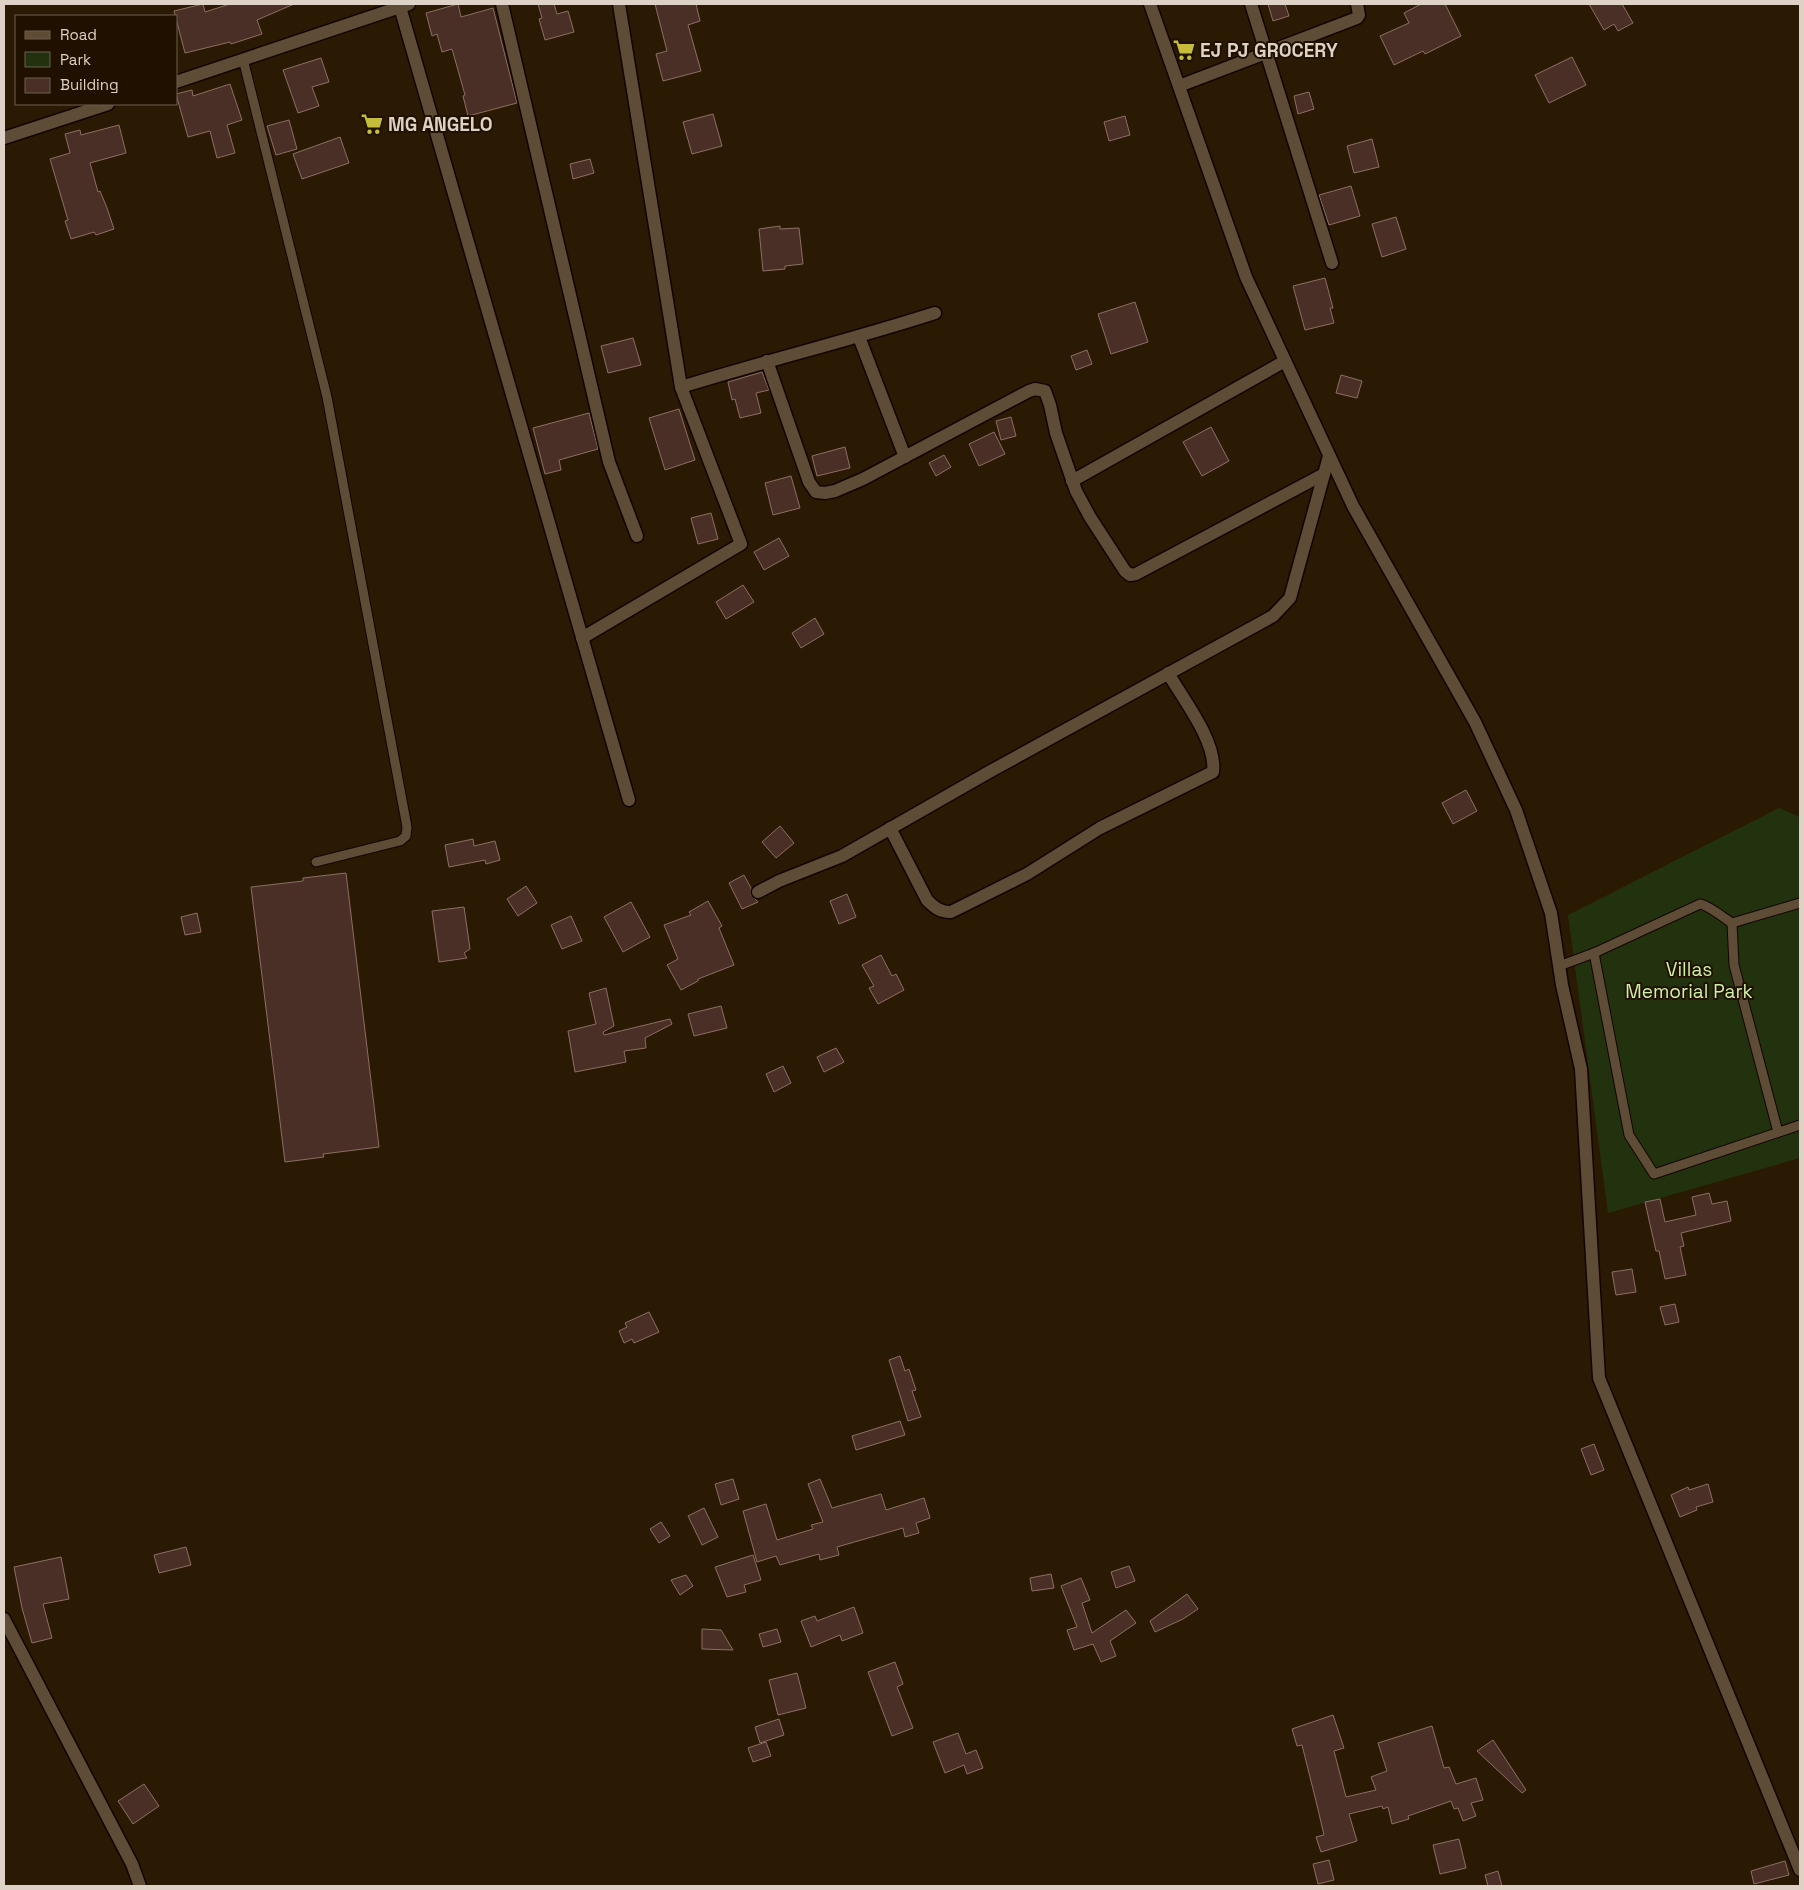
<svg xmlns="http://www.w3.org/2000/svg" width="1804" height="1890" font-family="'Space Grotesk',sans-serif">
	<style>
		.green { fill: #23320e }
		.building { fill: #4a2f26; stroke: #8d6e64 }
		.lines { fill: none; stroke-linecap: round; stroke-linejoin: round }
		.service-casing { stroke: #120400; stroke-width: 11 }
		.minor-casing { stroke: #120400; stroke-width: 15 }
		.tertiary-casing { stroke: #120400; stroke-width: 15 }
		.service { stroke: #5f4c36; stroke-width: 9 }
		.minor { stroke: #5f4c36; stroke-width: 12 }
		.tertiary { stroke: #5f4c36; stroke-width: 12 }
		.labels { text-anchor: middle; stroke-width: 4; stroke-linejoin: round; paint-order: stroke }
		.poi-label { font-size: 19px; font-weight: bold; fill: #ddd2c5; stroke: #201000; text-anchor: start }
		.park-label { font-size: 19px; fill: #ccf0a4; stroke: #201000 }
	</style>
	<rect width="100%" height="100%" fill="#2a1a04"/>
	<polygon class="green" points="1779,808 1800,817 1800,1158 1608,1213 1568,915"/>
	<g class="building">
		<polygon points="203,4 205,12 230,4 294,4 257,20 262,34 231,44 230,42 185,53 174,11"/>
		<polygon points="458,4 461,17 493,8 517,103 468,116 463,96 465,95 452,49 442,52 437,34 432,36 426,13"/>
		<polygon points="538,4 554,4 557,14 568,11 574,32 545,40 539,19 542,18"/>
		<polygon points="655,4 696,4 700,21 688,25 701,71 663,81 656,54 667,51"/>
		<polygon points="1268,4 1285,4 1289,16 1273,21"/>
		<polygon points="1421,4 1445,4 1461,36 1425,54 1423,51 1394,65 1380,36 1409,23 1404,13"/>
		<polygon points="1589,4 1622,4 1633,23 1618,31 1614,24 1604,30"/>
		<polygon points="1572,57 1586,85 1549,103 1535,75"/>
		<polygon points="321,58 329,82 312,87 319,106 298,113 283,70"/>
		<polygon points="230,84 242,120 227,125 235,153 217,158 210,131 188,137 176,94 192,90 193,96"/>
		<polygon points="1309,92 1314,109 1298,114 1294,96"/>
		<polygon points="713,114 722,146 692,154 683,122"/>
		<polygon points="1125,116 1130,135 1109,141 1104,122"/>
		<polygon points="289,120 297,149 276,155 267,126"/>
		<polygon points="119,125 126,153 90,163 98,192 100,191 107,208 114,229 96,235 94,232 71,239 65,221 68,220 50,159 70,153 65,134 80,130 81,135"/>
		<polygon points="340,137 349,163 302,179 293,154"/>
		<polygon points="1372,139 1379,167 1354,173 1347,146"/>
		<polygon points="590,159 594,173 573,179 570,164"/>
		<polygon points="1351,186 1360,216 1329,225 1319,195"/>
		<polygon points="1396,217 1406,249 1382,257 1372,224"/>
		<polygon points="780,226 780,229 799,228 803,264 785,266 785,269 763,271 759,229"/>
		<polygon points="1325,278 1333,308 1330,308 1334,323 1305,330 1293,286"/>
		<polygon points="1135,302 1148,342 1111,354 1098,314"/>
		<polygon points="633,338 641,365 608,373 601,346"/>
		<polygon points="1087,350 1092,364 1076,370 1071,356"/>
		<polygon points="762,372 769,390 756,393 761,413 740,418 735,399 732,400 728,382"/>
		<polygon points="1341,375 1362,381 1357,398 1336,393"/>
		<polygon points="679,409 695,460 665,470 649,418"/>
		<polygon points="589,413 598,449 559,460 561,470 545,474 533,428"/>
		<polygon points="1011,417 1016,436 1001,440 996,421"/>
		<polygon points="1211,427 1229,461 1202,476 1183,442"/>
		<polygon points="994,432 1005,454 979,466 969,444"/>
		<polygon points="845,447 850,468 817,476 812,456"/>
		<polygon points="944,455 951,467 936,476 929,463"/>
		<polygon points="791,476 800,508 773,515 765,483"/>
		<polygon points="711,513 718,539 698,544 691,518"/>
		<polygon points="779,538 789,556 764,570 754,552"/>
		<polygon points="743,585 754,602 726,619 716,602"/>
		<polygon points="815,618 824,634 801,648 792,633"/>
		<polygon points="1466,790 1477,811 1453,824 1442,803"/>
		<polygon points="780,826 794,843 776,858 762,842"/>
		<polygon points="473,839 474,846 495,841 500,860 486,864 485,860 449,867 445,845"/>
		<polygon points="346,873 379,1147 323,1154 324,1157 285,1162 251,887 303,881 303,878"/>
		<polygon points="744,875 751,888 751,895 758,902 742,909 729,883"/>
		<polygon points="526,886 537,903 518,916 507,899"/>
		<polygon points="847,894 856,917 839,924 830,901"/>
		<polygon points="708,901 722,926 719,928 734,965 698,979 698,981 681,990 667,965 678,959 664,925 691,915 689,912"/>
		<polygon points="631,902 650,937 623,952 604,917"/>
		<polygon points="464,907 470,949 464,953 467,958 439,962 432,911"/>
		<polygon points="197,913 201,932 185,935 181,917"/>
		<polygon points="571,916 582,941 562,949 551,925"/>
		<polygon points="881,955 892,976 896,974 904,990 878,1004 869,988 874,986 862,965"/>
		<polygon points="606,988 614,1026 603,1032 604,1035 670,1019 672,1024 645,1038 646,1048 624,1051 626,1062 575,1072 568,1031 596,1024 589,993"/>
		<polygon points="721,1006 727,1028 694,1036 688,1014"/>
		<polygon points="836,1048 844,1062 824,1072 817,1057"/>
		<polygon points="783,1066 791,1083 774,1092 766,1074"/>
		<polygon points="1709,1193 1712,1204 1727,1201 1731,1221 1681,1233 1684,1246 1680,1247 1686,1275 1665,1279 1659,1251 1656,1251 1645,1202 1660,1199 1665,1222 1696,1215 1692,1197"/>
		<polygon points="1632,1269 1636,1292 1616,1295 1612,1272"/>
		<polygon points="1675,1304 1679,1322 1665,1325 1660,1307"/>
		<polygon points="649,1312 659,1332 634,1343 632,1339 624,1343 619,1331 627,1327 625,1323"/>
		<polygon points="900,1356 905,1371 909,1369 916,1390 912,1391 921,1417 908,1421 889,1360"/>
		<polygon points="900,1421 905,1435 856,1450 852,1436"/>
		<polygon points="1594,1444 1604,1470 1591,1475 1581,1449"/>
		<polygon points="733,1479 739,1499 721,1505 715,1484"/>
		<polygon points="820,1479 832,1508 881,1494 886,1510 924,1498 930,1518 916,1523 919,1533 905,1537 903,1528 837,1547 839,1555 820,1560 819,1554 780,1565 776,1556 757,1562 743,1511 766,1504 777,1540 813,1529 811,1525 823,1522 808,1484"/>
		<polygon points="1708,1484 1713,1502 1696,1507 1697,1510 1680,1517 1671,1495 1688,1487 1689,1490"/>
		<polygon points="704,1508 718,1537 702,1545 688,1516"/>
		<polygon points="661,1522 670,1536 659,1543 650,1529"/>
		<polygon points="186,1547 191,1565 159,1573 154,1555"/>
		<polygon points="753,1555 761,1580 744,1585 746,1592 727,1597 715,1567"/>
		<polygon points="61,1557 69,1599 43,1604 52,1638 32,1643 22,1608 14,1567"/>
		<polygon points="1129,1566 1135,1581 1116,1588 1111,1572"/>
		<polygon points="1051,1574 1054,1588 1032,1591 1030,1578"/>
		<polygon points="686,1575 693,1586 680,1595 671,1580"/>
		<polygon points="1081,1578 1090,1600 1082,1603 1092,1633 1126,1610 1136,1623 1110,1641 1116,1656 1101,1662 1093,1644 1074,1650 1067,1630 1077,1627 1061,1586"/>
		<polygon points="1187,1594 1198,1609 1183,1619 1155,1632 1150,1621"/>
		<polygon points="854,1607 863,1633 842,1641 840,1635 811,1647 801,1621 815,1616 817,1621"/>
		<polygon points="702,1629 721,1630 733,1650 702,1649"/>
		<polygon points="777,1629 781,1642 763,1647 759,1634"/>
		<polygon points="895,1662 903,1684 897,1687 913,1728 892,1736 868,1672"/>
		<polygon points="797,1673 806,1708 778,1715 769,1680"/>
		<polygon points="1333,1715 1344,1748 1334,1751 1346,1797 1376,1790 1371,1777 1387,1771 1378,1743 1432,1726 1444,1768 1449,1767 1456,1784 1476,1778 1483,1800 1471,1803 1476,1816 1463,1821 1458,1808 1454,1809 1451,1801 1408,1816 1409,1819 1392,1824 1388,1807 1383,1809 1382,1806 1349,1814 1357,1841 1321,1852 1316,1837 1324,1835 1316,1801 1302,1745 1297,1746 1292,1729"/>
		<polygon points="779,1719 784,1735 760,1743 755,1727"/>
		<polygon points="958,1733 966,1754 976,1750 983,1768 967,1774 964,1765 945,1773 933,1742"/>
		<polygon points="1493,1740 1526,1790 1522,1793 1477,1751"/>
		<polygon points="766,1742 771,1756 753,1762 748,1748"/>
		<polygon points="144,1784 159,1806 133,1824 118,1801"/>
		<polygon points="1459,1839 1466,1868 1440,1874 1433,1845"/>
		<polygon points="1329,1860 1334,1880 1318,1884 1313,1864"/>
		<polygon points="1785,1861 1789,1875 1754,1884 1751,1871"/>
		<polygon points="1498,1871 1502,1886 1488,1886 1485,1875"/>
	</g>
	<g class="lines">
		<g class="service-casing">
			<g id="service">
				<polyline points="243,59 327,397 407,827 406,836 400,841 316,862"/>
				<polyline points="1732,923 1734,965 1778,1132"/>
				<polyline points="1594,953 1629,1135 1654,1174 1800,1125"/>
				<path d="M1559,966L1594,953L1700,904C1708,905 1724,918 1732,923L1800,903"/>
			</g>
		</g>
		<g class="minor-casing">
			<g id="minor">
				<polyline points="502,4 609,462 637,536"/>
				<polyline points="1251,4 1332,263"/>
				<polyline points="400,7 629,800"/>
				<polyline points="1179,86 1357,18 1359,15 1357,4"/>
				<polyline points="859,337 905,457"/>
				<polyline points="767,361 809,482 816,492 825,493 835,491 863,479 1029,391 1035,389 1045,391 1050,405 1056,433 1076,491 1090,517 1125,571 1130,575 1136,574 1324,474"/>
				<path d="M681,387C765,361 851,340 935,313"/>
				<polyline points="1072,481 1285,361"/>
				<polyline points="582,638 741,544 681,387 619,4"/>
				<path d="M890,828L927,900C935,908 940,912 951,912L1027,874L1100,828L1213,772C1217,742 1183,699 1168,673"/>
				<polyline points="758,892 779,881 842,856 989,772 1273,616 1290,598 1329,456"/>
				<polyline points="4,1619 132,1864 140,1886"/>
			</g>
		</g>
		<g class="tertiary-casing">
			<g id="tertiary">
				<polyline points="1150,4 1246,277 1353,506 1475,722 1516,810 1551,913 1562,985 1581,1069 1599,1378 1800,1870"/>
				<polyline points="176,82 409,4"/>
				<polyline points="4,138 108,104"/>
			</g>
		</g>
		<use href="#service" class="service"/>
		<use href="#minor" class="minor"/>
		<use href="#tertiary" class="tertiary"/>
	</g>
	<defs>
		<g id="supermarket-bare" transform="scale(1.725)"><path d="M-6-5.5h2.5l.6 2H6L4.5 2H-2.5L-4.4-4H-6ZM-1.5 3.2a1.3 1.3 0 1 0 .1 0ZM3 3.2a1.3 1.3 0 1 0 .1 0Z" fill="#c6bc3c" stroke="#201000" stroke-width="2.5" paint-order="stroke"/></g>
	</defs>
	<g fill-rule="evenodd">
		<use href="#supermarket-bare" x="1184" y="50"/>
		<use href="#supermarket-bare" x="372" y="124"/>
	</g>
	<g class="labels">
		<g class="poi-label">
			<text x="1200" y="57">EJ PJ GROCERY</text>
			<text x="388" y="131">MG ANGELO</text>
		</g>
		<g class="park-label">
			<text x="1689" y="976">Villas<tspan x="1689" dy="22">Memorial Park</tspan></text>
		</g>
	</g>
	<rect width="1804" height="1890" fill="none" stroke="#ddd2c5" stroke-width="10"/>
	<rect x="15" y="15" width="162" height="90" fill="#201000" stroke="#6c5e4f"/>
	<rect x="25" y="31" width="25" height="8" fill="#5f4c36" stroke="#6c5e4f"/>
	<text x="60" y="40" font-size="15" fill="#ddd2c5">Road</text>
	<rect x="25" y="52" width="25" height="15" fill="#23320e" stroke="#6c5e4f"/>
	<text x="60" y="65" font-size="15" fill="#ddd2c5">Park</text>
	<rect x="25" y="78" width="25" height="15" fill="#4a2f26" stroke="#6c5e4f"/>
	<text x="60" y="90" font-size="15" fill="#ddd2c5">Building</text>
</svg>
